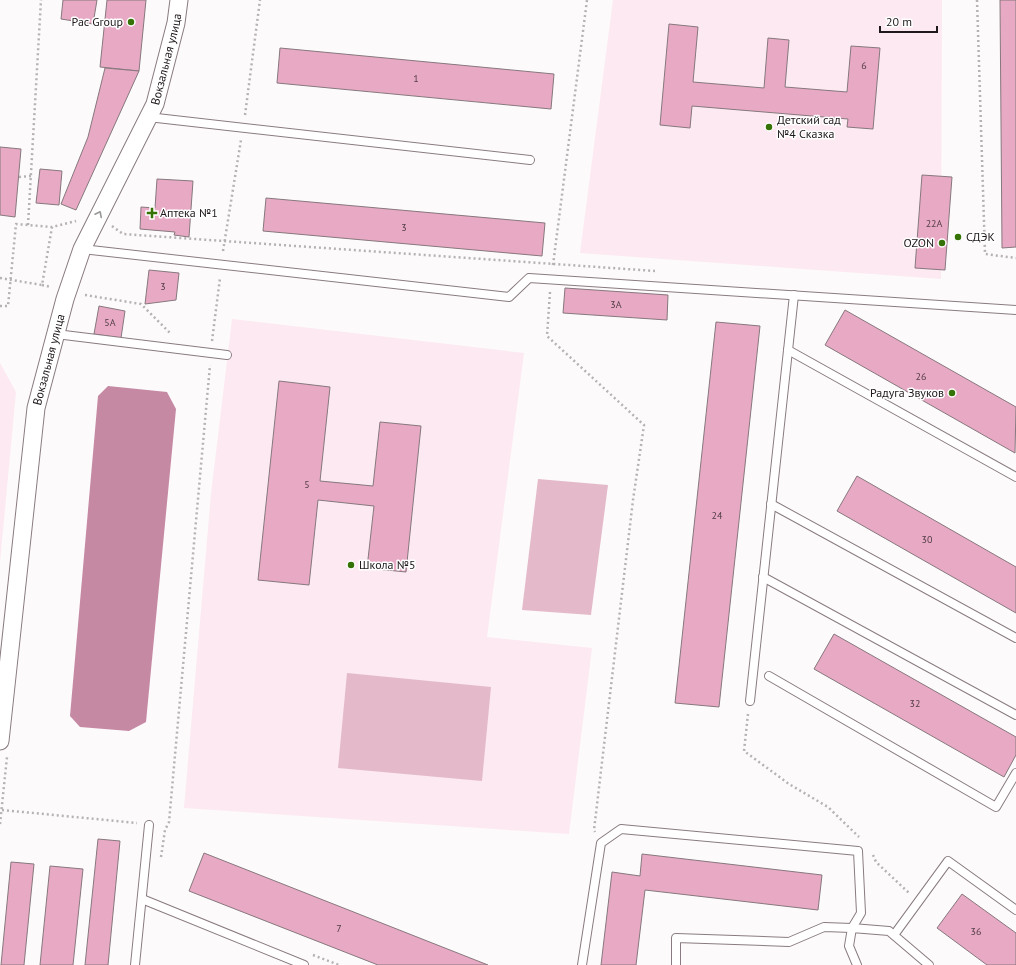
<svg xmlns="http://www.w3.org/2000/svg" width="1016" height="965" font-family="'PT Sans',sans-serif">
	<style>
		.built { fill: #fce9f1 }
		.green { fill: #e4bacb }
		.water { fill: #c589a3 }
		.building { fill: #e8a9c4; stroke: #86787d }
		.lines { fill: none; stroke-linecap: round; stroke-linejoin: round }
		.service-casing { stroke: #897b81; stroke-width: 10 }
		.minor-casing { stroke: #897b81; stroke-width: 19 }
		.path { stroke: #b6b2b3; stroke-width: 2.5; stroke-dasharray: 2 3; stroke-linecap: butt }
		.service { stroke: #fff; stroke-width: 8 }
		.minor { stroke: #fff; stroke-width: 17 }
		.oneway { stroke: #9a9798 }
		.poi-dot { fill: #367307; stroke: #fff; stroke-width: 1.5 }
		.labels { text-anchor: middle; stroke-width: 3; stroke-linejoin: round; paint-order: stroke }
		.number-label { font-size: 10px; fill: #503c44 }
		.poi-label { font-size: 12px; fill: #1e181a; stroke: #fff; text-anchor: start }
		.street-label { font-size: 12px; fill: #1e181a; stroke: #fff }
	</style>
	<rect width="100%" height="100%" fill="#fdfafb"/>
	<g class="built">
		<polygon points="613,0 942,0 941,279 580,253"/>
		<polygon points="232,319 524,353 487,637 592,648 569,834 184,808 211,494"/>
		<polygon points="0,363 16,392 0,562"/>
	</g>
	<g class="green">
		<polygon points="538,479 608,485 591,615 522,610"/>
		<polygon points="347,673 491,687 482,781 338,768"/>
	</g>
	<polygon class="water" points="108,386 167,392 176,409 146,722 129,731 80,727 70,716 98,396"/>
	<g class="building">
		<polygon points="63,0 97,0 93,24 61,19"/>
		<polygon points="107,0 146,0 139,71 100,67"/>
		<polygon points="1000,0 1016,0 1016,247 1002,248"/>
		<polygon points="669,24 698,27 693,82 764,88 768,38 789,40 785,87 847,92 851,46 880,48 873,129 847,127 848,119 692,106 690,128 660,125"/>
		<polygon points="280,48 554,74 551,109 277,83"/>
		<polygon points="105,68 139,71 76,210 61,204 88,137"/>
		<polygon points="0,147 21,149 15,217 0,215"/>
		<polygon points="40,169 62,171 59,205 36,203"/>
		<polygon points="922,175 952,177 945,270 915,268"/>
		<polygon points="157,179 193,181 189,237 174,235 175,232 140,229 141,207 155,208"/>
		<polygon points="266,198 545,223 542,256 263,231"/>
		<polygon points="149,270 179,273 176,300 145,304"/>
		<polygon points="565,288 668,295 667,320 563,313"/>
		<polygon points="99,306 125,311 121,338 94,334"/>
		<polygon points="845,310 1016,407 1015,453 825,345"/>
		<polygon points="716,322 760,326 719,707 675,703"/>
		<polygon points="279,381 330,387 320,481 373,486 380,422 421,426 406,572 367,568 374,506 318,500 309,585 258,580"/>
		<polygon points="857,476 1016,567 1016,613 837,511"/>
		<polygon points="834,634 1016,737 1016,755 1004,777 814,669"/>
		<polygon points="98,839 120,841 108,965 85,965"/>
		<polygon points="204,853 488,965 378,965 189,891"/>
		<polygon points="642,854 822,875 818,910 645,890 636,965 601,965 612,872 640,876"/>
		<polygon points="11,862 34,864 24,965 1,965"/>
		<polygon points="50,866 83,869 73,965 40,965"/>
		<polygon points="962,894 1016,933 1016,965 987,965 937,928"/>
	</g>
	<g class="lines">
		<g class="service-casing">
			<g id="service">
				<polyline points="148,117 530,160"/>
				<polyline points="82,249 509,297 529,278 1016,310"/>
				<polyline points="56,334 227,355"/>
				<polyline points="788,350 1016,477"/>
				<polyline points="771,504 1016,638"/>
				<polyline points="763,577 1016,715"/>
				<polyline points="769,676 996,807 1016,773"/>
				<polyline points="750,701 794,295"/>
				<polyline points="142,899 304,965"/>
				<polyline points="894,935 948,861 1016,910"/>
				<polyline points="135,965 149,825"/>
				<polyline points="582,965 601,843 621,829 858,851 861,913 852,928 824,927 789,942 676,938 676,965"/>
				<polyline points="857,965 849,946 852,928 889,931 929,965"/>
			</g>
		</g>
		<g class="minor-casing">
			<g id="minor">
				<path id="s1" d="M0,741L36,408L65,299L82,249L155,104L176,23L179,0"/>
			</g>
		</g>
		<g class="path">
			<polyline points="977,0 985,254 1016,258"/>
			<polyline points="245,115 260,0"/>
			<polyline points="19,177 31,176"/>
			<polyline points="28,225 41,0"/>
			<polyline points="112,226 123,234 655,271"/>
			<polyline points="223,251 241,140"/>
			<polyline points="553,265 587,0"/>
			<polyline points="0,278 42,285 52,227"/>
			<polyline points="42,285 51,287"/>
			<polyline points="550,292 547,336 644,425 633,500 594,830 595,832"/>
			<polyline points="85,295 141,304 171,334"/>
			<polyline points="0,306 8,306 16,224 52,227 76,221"/>
			<polyline points="212,341 220,278"/>
			<polyline points="748,714 744,751 789,784 828,807 859,837"/>
			<polyline points="2,810 137,823"/>
			<polyline points="0,824 7,757"/>
			<polyline points="873,855 876,862 909,893"/>
			<polyline points="161,857 165,830 169,822 210,365"/>
			<polyline points="313,955 339,965"/>
		</g>
		<use href="#service" class="service"/>
		<use href="#minor" class="minor"/>
	</g>
	<defs><path id="oneway-chevron" d="M-2-3.5L2.5 0L-2 3.5" fill="none" stroke-width="1.6" stroke-linecap="round" stroke-linejoin="round"/></defs>
	<use class="oneway" href="#oneway-chevron" transform="translate(99 214) rotate(-63)"/>
	<g class="poi-dot">
		<circle cx="131" cy="22" r="4"/>
		<circle cx="769" cy="127" r="4"/>
		<path d="M150 207h4v4h4v4h-4v4h-4v-4h-4v-4h4z"/>
		<circle cx="958" cy="237" r="4"/>
		<circle cx="942" cy="243" r="4"/>
		<circle cx="952" cy="393" r="4"/>
		<circle cx="351" cy="565" r="4"/>
	</g>
	<g class="labels">
		<g class="number-label">
			<text x="864" y="69">6</text>
			<text x="416" y="82">1</text>
			<text x="934" y="227">22А</text>
			<text x="404" y="231">3</text>
			<text x="163" y="290">3</text>
			<text x="616" y="308">3А</text>
			<text x="110" y="326">5А</text>
			<text x="921" y="380">26</text>
			<text x="307" y="488">5</text>
			<text x="717" y="519">24</text>
			<text x="927" y="543">30</text>
			<text x="915" y="707">32</text>
			<text x="339" y="932">7</text>
			<text x="976" y="935">36</text>
		</g>
		<g class="poi-label">
			<text x="123" y="26" text-anchor="end">Pac Group</text>
			<text x="777" y="124">Детский сад<tspan x="777" dy="14">№4 Сказка</tspan></text>
			<text x="160" y="217">Аптека №1</text>
			<text x="966" y="241">СДЭК</text>
			<text x="934" y="247" text-anchor="end">OZON</text>
			<text x="944" y="397" text-anchor="end">Радуга Звуков</text>
			<text x="359" y="569">Школа №5</text>
		</g>
		<g class="street-label">
			<text dy="4" stroke="none"><textPath href="#s1" startOffset="709">Вокзальная улица</textPath></text>
			<text dy="4" stroke="none"><textPath href="#s1" startOffset="385">Вокзальная улица</textPath></text>
		</g>
	</g>
	<path d="M880 26v6h57v-6" fill="none" stroke="#1e181a" stroke-width="2"/>
	<text x="886" y="26" font-size="12" fill="#1e181a" stroke="#ffffff" stroke-width="3" paint-order="stroke">20 m</text>
</svg>
